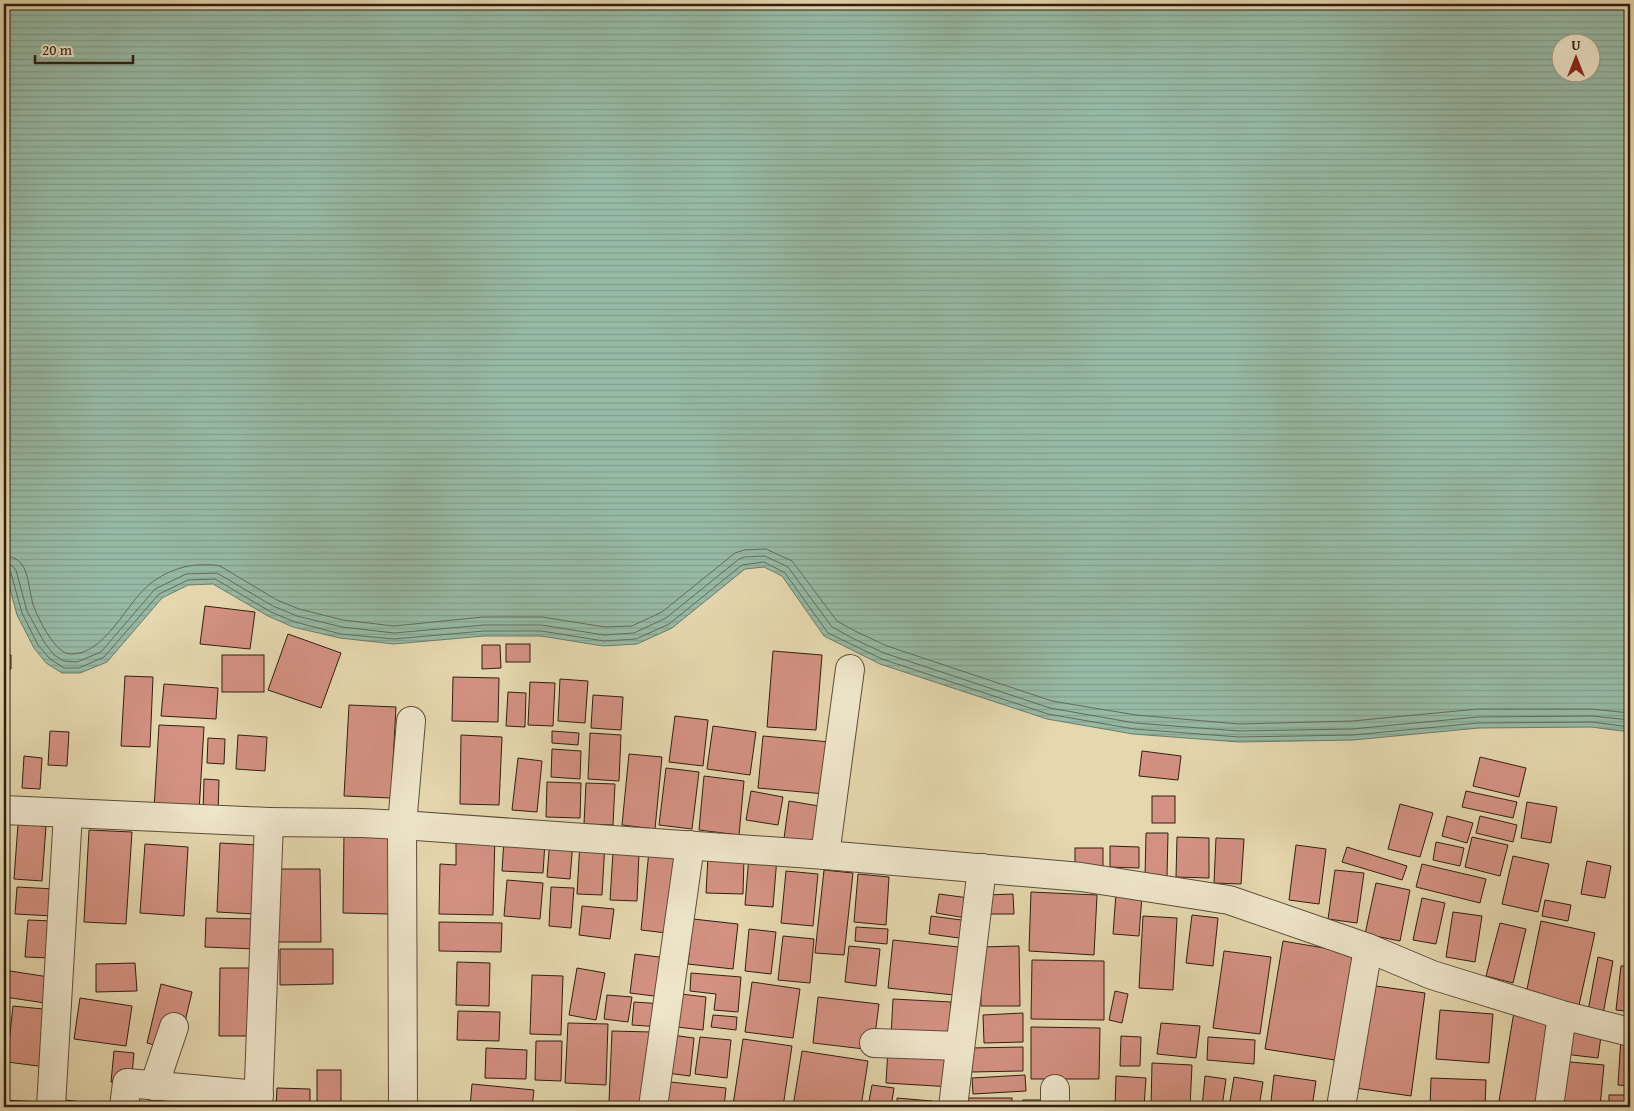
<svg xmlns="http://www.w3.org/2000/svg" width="1634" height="1111" font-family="'Gentium Book Plus',serif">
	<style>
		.water { fill: url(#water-rules); stroke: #6d7c6a; fill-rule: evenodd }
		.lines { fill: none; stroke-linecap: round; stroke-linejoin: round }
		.shore { stroke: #636c5b; stroke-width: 1 }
		.building { fill: #d49182; stroke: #2f1f11 }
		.minor-casing { stroke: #5c4d38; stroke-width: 30 }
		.minor { stroke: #eee5ca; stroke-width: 28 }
	</style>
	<defs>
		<pattern id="water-rules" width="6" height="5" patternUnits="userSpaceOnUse" patternTransform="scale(1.25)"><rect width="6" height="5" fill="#97baa5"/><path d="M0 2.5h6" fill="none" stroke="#829f8d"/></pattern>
	</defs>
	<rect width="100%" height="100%" fill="#e5d7ae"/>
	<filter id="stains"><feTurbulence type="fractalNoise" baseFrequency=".004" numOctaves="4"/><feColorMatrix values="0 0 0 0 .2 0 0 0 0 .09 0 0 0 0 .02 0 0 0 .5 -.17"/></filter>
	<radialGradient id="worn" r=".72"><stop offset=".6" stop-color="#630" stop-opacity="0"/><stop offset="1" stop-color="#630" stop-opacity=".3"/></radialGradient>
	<path class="water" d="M4,4H1630V732L1591,727L1479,728L1353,740L1239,742L1133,734L1047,719L880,664L824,636L782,576L764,567L745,569L672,628L637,644L603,646L541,636H484L394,644L340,638L293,627L268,616L213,584L188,585L162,598L107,662L80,673H62L46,663L34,648L17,615L4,567ZM1562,42H1592V72H1562Z"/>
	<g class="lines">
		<g class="shore">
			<path d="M4,556C10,556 16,558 21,563C30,575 29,594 34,607C39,620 55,653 70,654C105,656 127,601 151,583C164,573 181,566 197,565C205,565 212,564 220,566L277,600L299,609L343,620L394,626L483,617H542L605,627L632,626L662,612L735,553L744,550L766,549L792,561L837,621L857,632L887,646L1052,701L1136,715L1239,724L1352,721L1478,709H1591L1630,713"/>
			<polyline points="4,564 11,565 16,570 27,611 44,642 54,655 64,661 77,662 101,652 155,589 186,574 217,573 273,606 297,616 342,627 394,633 484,625 541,625 604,635 634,633 666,618 739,559 744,557 765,556 788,567 832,627 854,639 884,653 1050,708 1135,723 1239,731 1352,729 1478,717 1592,716 1630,720"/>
			<polyline points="4,570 8,570 11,573 22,613 38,645 50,659 64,668 79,668 104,657 159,594 188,580 215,579 271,612 295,622 341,634 394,639 484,631 541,631 604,641 636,639 669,624 742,565 764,562 785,573 828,633 882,659 1048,714 1134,729 1239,737 1353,735 1478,723 1592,722 1630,727"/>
		</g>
	</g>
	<g class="building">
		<polygon points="205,606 255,612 250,649 200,644"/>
		<polygon points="288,634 341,653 321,708 268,690"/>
		<rect x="506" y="644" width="24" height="18"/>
		<polygon points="482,645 500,645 501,668 482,669"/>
		<polygon points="773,651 822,655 816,730 767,727"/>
		<polygon points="4,655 11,655 11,669 4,668"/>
		<rect x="222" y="655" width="42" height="37"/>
		<polygon points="125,676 153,677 150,747 121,746"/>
		<polygon points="453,677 499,678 498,722 452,721"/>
		<polygon points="560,679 588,681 585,723 558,721"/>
		<polygon points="530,682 555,683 553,726 528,725"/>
		<polygon points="164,684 218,688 216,719 161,716"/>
		<polygon points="508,692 526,693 525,727 506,726"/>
		<polygon points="593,695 623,697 621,730 591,728"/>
		<polygon points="349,705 396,707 391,798 344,796"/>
		<polygon points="675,716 708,720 703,766 669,762"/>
		<polygon points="159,725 204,727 199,812 154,809"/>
		<polygon points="713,726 756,732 750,775 707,769"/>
		<polygon points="50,731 69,732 67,766 48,765"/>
		<polygon points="552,731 579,733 578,745 552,743"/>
		<polygon points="590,733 621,735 619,781 588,779"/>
		<polygon points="238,735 267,737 265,771 236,769"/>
		<polygon points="461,735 502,737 499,805 460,804"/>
		<polygon points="763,736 830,742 825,794 758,788"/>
		<polygon points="208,738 225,739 224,764 207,763"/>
		<polygon points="552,749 581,751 580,779 551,777"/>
		<polygon points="1142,751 1181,756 1178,780 1139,776"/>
		<polygon points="629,754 662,757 655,829 622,825"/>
		<polygon points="24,756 42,758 40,789 22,788"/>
		<polygon points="1480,757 1526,768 1519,797 1473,786"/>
		<polygon points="518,758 542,761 537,812 512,810"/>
		<polygon points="666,768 699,772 692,829 659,825"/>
		<polygon points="704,776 744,781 739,835 699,830"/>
		<polygon points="204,779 219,780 218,815 203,814"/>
		<polygon points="547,782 581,783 580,818 546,817"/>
		<polygon points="586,783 615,784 613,825 584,824"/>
		<polygon points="751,791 783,797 778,825 746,820"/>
		<polygon points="1466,791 1517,802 1513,818 1462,807"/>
		<rect x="1152" y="796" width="23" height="27"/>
		<polygon points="789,801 825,807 819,851 783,846"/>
		<polygon points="1527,802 1557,807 1551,843 1521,838"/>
		<polygon points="1400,804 1433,813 1420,857 1388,849"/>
		<polygon points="1447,816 1473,823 1467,843 1442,836"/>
		<polygon points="1480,816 1517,825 1513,842 1476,833"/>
		<polygon points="18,824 46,826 42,881 14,879"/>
		<polygon points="89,830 132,832 126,924 84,922"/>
		<polygon points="344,832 391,832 390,914 343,913"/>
		<polygon points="1146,833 1168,833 1167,877 1145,877"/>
		<polygon points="456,834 495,835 493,915 439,914 440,864 456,865"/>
		<polygon points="1177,837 1209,838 1209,878 1176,877"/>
		<polygon points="1472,837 1508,845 1500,876 1465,867"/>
		<polygon points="1216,838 1244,839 1241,884 1214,883"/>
		<polygon points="504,839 545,842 543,873 502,871"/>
		<polygon points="550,839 573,841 570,879 547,877"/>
		<polygon points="580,842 605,843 602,895 577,894"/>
		<polygon points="1436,842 1464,848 1460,866 1433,860"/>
		<polygon points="220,843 258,845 255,914 217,912"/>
		<polygon points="145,844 188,847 184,916 140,913"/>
		<polygon points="1296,845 1326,849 1319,904 1289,900"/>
		<polygon points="1110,846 1139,847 1139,868 1110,867"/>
		<polygon points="1347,847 1407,866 1402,880 1342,862"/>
		<rect x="1075" y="848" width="28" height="23"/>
		<polygon points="649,851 684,855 675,934 641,930"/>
		<polygon points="613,852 639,853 637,901 610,900"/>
		<polygon points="749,855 777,857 773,907 745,905"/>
		<polygon points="708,856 744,858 743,894 706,893"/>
		<polygon points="1513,856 1549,864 1538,912 1502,904"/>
		<polygon points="1587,861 1611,866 1605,898 1581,894"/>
		<polygon points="1422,864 1486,879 1480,903 1416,887"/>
		<polygon points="275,869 320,869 321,942 275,942"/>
		<polygon points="824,870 853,873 844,955 815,953"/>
		<polygon points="1335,870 1364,873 1357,923 1328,919"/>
		<polygon points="786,871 818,874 813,926 781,923"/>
		<polygon points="858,874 889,877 886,925 854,922"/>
		<polygon points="507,880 543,883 540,919 504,916"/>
		<polygon points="1376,883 1410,890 1400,941 1365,934"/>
		<polygon points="17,887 55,889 54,916 15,914"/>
		<polygon points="551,887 574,888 571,928 549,926"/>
		<polygon points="1031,892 1097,895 1094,955 1029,951"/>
		<polygon points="1116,893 1142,895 1139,936 1113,934"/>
		<polygon points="939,894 969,898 966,918 936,913"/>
		<polygon points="1013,894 1014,914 987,914 987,895"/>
		<polygon points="1422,898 1445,903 1436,944 1413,940"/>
		<polygon points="1545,900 1571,905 1568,921 1542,916"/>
		<polygon points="582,906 614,909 610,939 579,935"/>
		<polygon points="1453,912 1482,916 1475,962 1446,957"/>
		<polygon points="1192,915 1218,918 1213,966 1186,963"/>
		<polygon points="931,916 969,921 967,939 929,934"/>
		<polygon points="1143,916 1177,918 1173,990 1139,988"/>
		<polygon points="206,918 258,919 257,949 205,947"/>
		<polygon points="693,919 738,924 733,969 688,964"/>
		<polygon points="28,920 53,921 51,958 25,957"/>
		<polygon points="1541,921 1595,933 1579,1005 1526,994"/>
		<polygon points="439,922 502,923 501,952 439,951"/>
		<polygon points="1500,923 1526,929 1513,983 1486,976"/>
		<polygon points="856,927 888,929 887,944 855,941"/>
		<polygon points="749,929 776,932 771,974 745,971"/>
		<polygon points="783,936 814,939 810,983 778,980"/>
		<polygon points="893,940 959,947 954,995 888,988"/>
		<polygon points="1283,941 1359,954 1341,1061 1265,1049"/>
		<polygon points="849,946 880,949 876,986 845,982"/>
		<polygon points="1019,946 1020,1006 981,1006 980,947"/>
		<polygon points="280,949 333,949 333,984 280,985"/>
		<polygon points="1224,951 1271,957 1260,1034 1213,1028"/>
		<polygon points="635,954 667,958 662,997 630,993"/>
		<polygon points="1598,957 1613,961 1603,1014 1588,1011"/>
		<polygon points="1032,960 1104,961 1104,1020 1031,1019"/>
		<polygon points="457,962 490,963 489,1006 456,1005"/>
		<polygon points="135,963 137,991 96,992 96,964"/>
		<polygon points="1621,966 1630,966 1630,1020 1625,1019 1626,1011 1616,1010"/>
		<polygon points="220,968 256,968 256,1036 219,1036"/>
		<polygon points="577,968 605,973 596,1020 569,1015"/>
		<polygon points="10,971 49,977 45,1003 5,997"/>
		<polygon points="691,973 741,977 738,1012 714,1010 716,994 690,991"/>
		<polygon points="532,975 563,976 561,1035 530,1034"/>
		<polygon points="752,982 800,989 793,1038 745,1032"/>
		<polygon points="161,984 192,992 178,1051 147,1043"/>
		<polygon points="1369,985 1425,993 1411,1096 1355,1088"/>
		<polygon points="1115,991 1128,994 1122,1023 1109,1020"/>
		<polygon points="681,994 706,997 703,1030 677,1027"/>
		<polygon points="607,995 632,997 628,1022 604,1019"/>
		<polygon points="818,997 879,1004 873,1050 813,1043"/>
		<polygon points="80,998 132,1006 126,1046 74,1039"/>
		<polygon points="893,999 951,1002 949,1040 891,1037"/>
		<polygon points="634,1002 664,1004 661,1027 632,1025"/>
		<polygon points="13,1006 53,1010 46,1067 7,1062"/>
		<polygon points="1440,1010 1493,1014 1489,1063 1436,1059"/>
		<polygon points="458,1011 500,1012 499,1041 457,1040"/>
		<polygon points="1514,1012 1557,1019 1542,1107 1498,1107"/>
		<polygon points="1023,1013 1023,1042 984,1043 983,1015"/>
		<polygon points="713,1015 737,1017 736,1030 711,1027"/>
		<polygon points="568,1023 608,1024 606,1085 565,1083"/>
		<polygon points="1161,1023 1200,1026 1196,1058 1157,1054"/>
		<polygon points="1566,1025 1602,1029 1598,1058 1564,1054"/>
		<polygon points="1031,1027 1100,1028 1099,1079 1031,1079"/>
		<polygon points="612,1031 651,1032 647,1103 609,1102"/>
		<polygon points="664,1034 694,1038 690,1076 659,1072"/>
		<polygon points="1121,1036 1141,1037 1140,1066 1120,1066"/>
		<polygon points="700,1037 731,1040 727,1078 695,1074"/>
		<polygon points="1208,1037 1255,1040 1254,1064 1207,1060"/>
		<polygon points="1621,1037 1630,1037 1630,1086 1618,1085"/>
		<polygon points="743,1039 792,1046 783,1107 747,1107 733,1105"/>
		<polygon points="536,1041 562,1041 561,1081 535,1080"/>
		<polygon points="888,1047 953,1051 952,1087 886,1083"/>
		<polygon points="1023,1047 1023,1071 971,1072 970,1048"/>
		<polygon points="486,1048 527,1050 526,1079 485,1078"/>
		<polygon points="114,1051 134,1053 131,1085 111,1082"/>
		<polygon points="802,1051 868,1061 861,1107 793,1107"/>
		<polygon points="1559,1061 1604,1065 1600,1107 1555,1107"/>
		<polygon points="1152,1063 1192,1065 1190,1107 1151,1107"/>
		<rect x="317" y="1070" width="24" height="37"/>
		<polygon points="1025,1075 1026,1091 973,1094 972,1078"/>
		<polygon points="1274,1075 1316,1081 1312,1107 1277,1107 1277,1102 1271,1101"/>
		<polygon points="1116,1076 1146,1078 1144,1107 1115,1107"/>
		<polygon points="1205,1076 1226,1079 1222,1107 1202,1107"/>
		<polygon points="1234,1077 1263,1082 1259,1107 1229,1107"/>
		<polygon points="1431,1078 1486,1080 1485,1107 1430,1107"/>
		<polygon points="661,1081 726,1088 724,1107 659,1107"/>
		<polygon points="472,1084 534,1090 532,1107 470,1107"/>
		<polygon points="872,1085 894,1088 891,1107 868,1107"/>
		<polygon points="277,1088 310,1089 310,1107 276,1107"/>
		<polygon points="151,1090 203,1100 202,1107 148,1107"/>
		<rect x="1609" y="1095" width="21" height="12"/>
		<polygon points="216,1096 254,1107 213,1107"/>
		<polygon points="897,1098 932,1101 931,1107 897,1107"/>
		<rect x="968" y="1098" width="44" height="9"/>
		<polygon points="4,1100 41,1102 40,1107 4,1107"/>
		<polygon points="65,1100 128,1107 64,1107"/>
		<rect x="1023" y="1100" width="23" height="7"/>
		<polygon points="1349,1102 1386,1107 1348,1107"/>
		<polygon points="395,1103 395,1107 351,1107 350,1104"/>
	</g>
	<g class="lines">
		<g class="minor-casing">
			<g id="minor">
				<polyline points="4,810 269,822 258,1107"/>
				<polyline points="269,822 362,823 402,825 825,855 1081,877 1229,900 1368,948 1432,975 1562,1015 1630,1032"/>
				<polyline points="825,855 850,669"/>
				<polyline points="874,1043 959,1046"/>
				<polyline points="154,1086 174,1027"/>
				<polyline points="1055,1089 1055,1107"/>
				<polyline points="51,1107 68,813"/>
				<polyline points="124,1107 127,1083 259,1095"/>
				<polyline points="403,1107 402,825 411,721"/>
				<polyline points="653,1107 690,845"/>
				<polyline points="953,1107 982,868"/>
				<polyline points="1341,1107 1368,948"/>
				<polyline points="1549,1107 1562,1015"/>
			</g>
		</g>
		<use href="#minor" class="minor"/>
	</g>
	<rect width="1634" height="1111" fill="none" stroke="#e5d7ae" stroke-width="20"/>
	<rect x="5" y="5" width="1624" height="1101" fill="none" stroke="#2f1f11" stroke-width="2.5"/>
	<rect x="10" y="10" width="1614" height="1091" fill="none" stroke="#2f1f11"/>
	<g transform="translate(1576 58)"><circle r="24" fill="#eee5ca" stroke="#a29680"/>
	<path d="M0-4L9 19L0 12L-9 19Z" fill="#8f2418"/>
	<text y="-8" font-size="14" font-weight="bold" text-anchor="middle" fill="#2f1f11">U</text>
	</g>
	<path d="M35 55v8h98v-8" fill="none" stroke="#2f1f11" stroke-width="2.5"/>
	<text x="42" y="55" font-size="15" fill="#2f1f11" stroke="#eee5ca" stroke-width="4" paint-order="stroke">20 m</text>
	<rect width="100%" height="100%" filter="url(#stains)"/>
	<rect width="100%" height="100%" fill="url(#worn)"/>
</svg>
